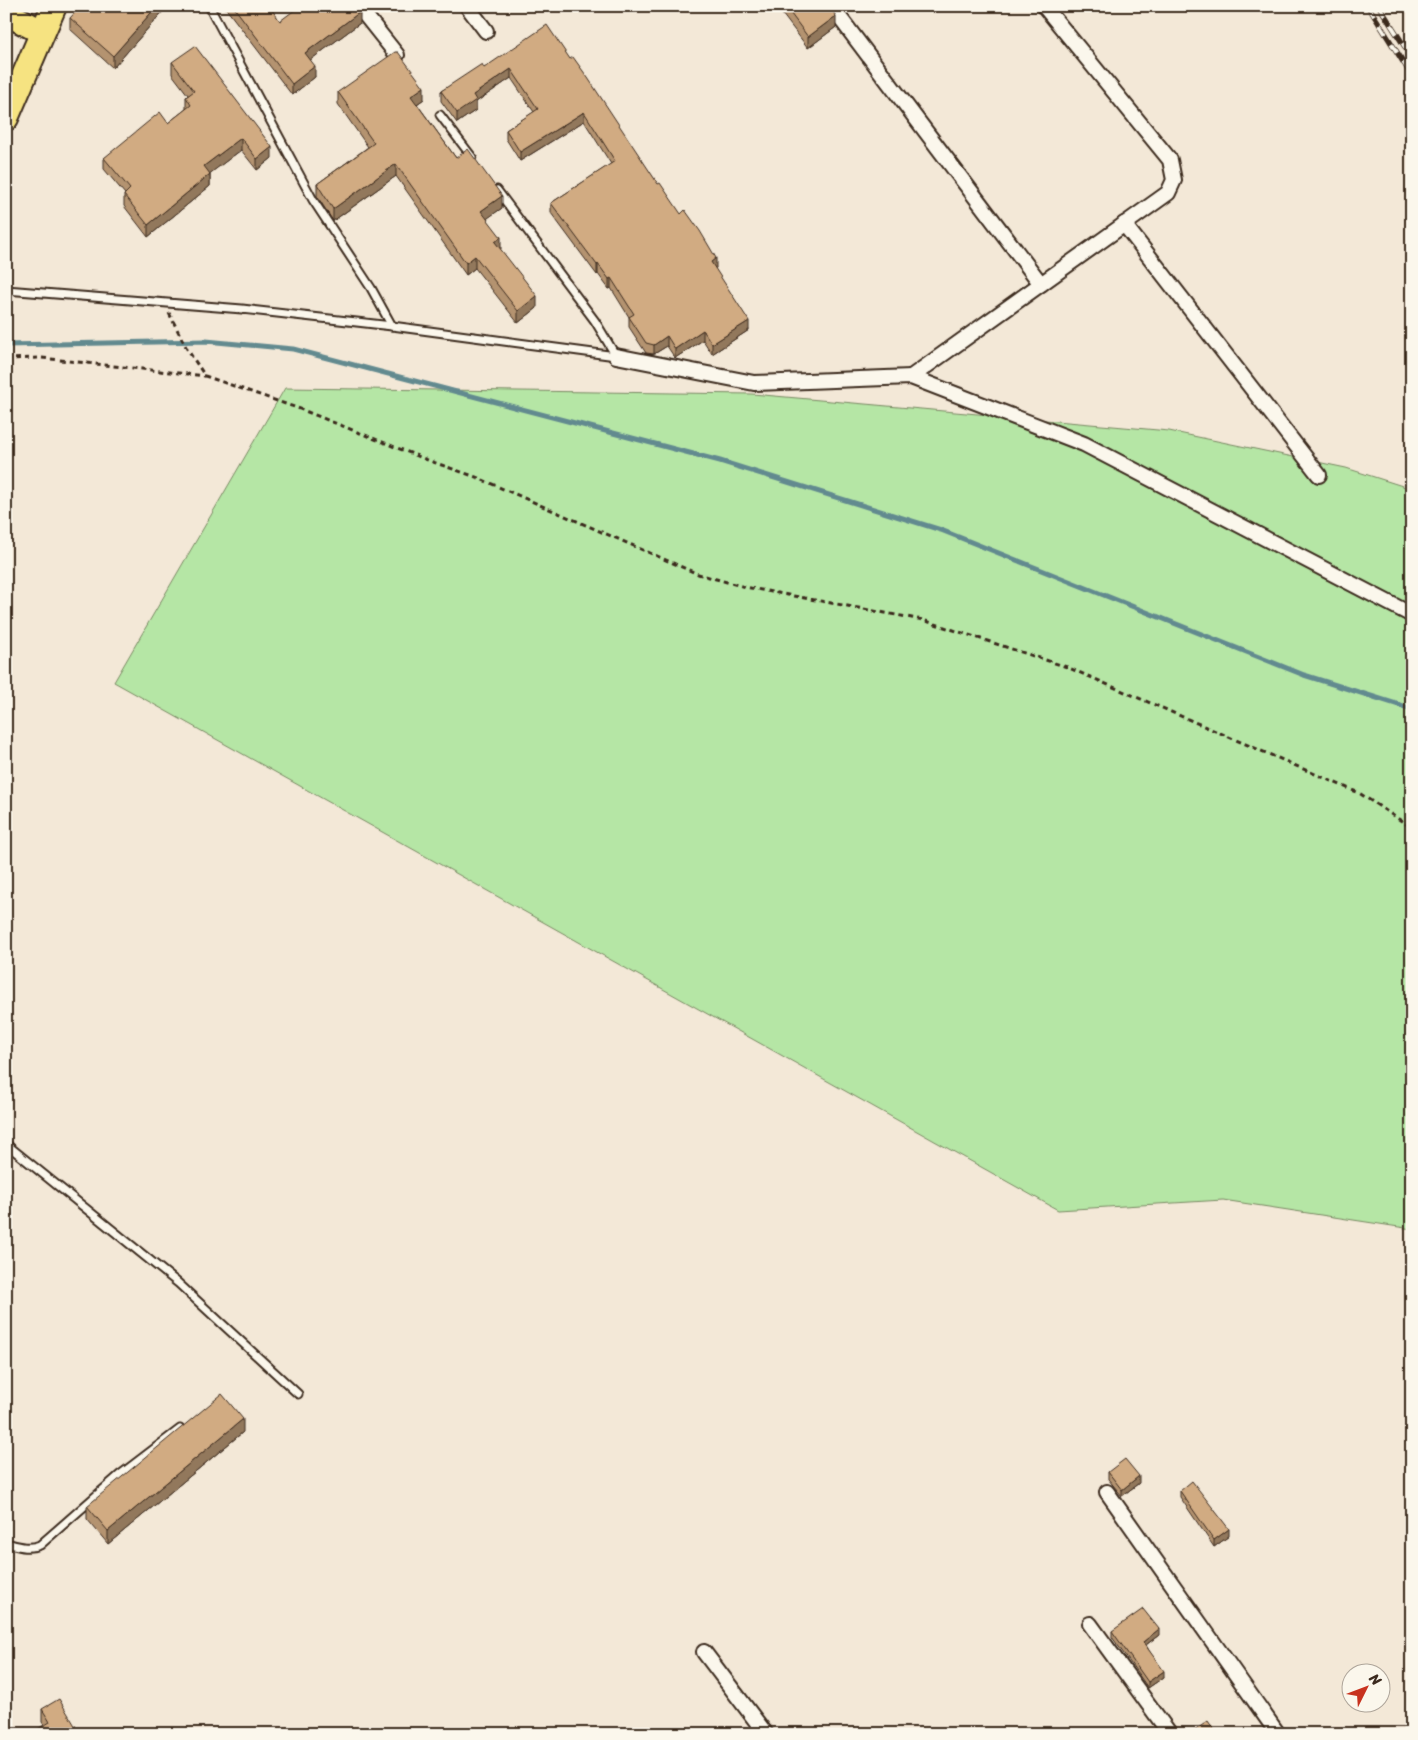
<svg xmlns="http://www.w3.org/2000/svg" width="1418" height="1740" font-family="Sriracha,sans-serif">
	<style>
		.green { fill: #b5e6a5; stroke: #788862 }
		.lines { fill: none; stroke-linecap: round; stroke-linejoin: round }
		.stream { stroke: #628a8f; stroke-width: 5 }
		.service-casing { stroke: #3b2a1e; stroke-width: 11 }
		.minor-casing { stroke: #3b2a1e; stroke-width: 18 }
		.trunk-casing { stroke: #3b2a1e; stroke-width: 28 }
		.path { stroke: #3b2a1e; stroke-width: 3; stroke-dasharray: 5 4; stroke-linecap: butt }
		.service { stroke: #fbf7ec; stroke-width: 7 }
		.minor { stroke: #fbf7ec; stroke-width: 14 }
		.trunk { stroke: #f6e381; stroke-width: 24 }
		.rail-casing { stroke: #3b2a1e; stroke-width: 5.5 }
		.rail { stroke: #fbf7ec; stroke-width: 4; stroke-dasharray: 11; stroke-linecap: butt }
		.wall { fill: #b49370; stroke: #3b2a1e }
		.shaded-wall { fill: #92785b; stroke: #3b2a1e }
		.building { fill: #d1ab82; stroke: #3b2a1e }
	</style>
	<rect width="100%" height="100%" fill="#f3e8d7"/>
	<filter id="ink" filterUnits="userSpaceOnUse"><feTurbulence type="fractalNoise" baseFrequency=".02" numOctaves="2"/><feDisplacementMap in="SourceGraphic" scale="10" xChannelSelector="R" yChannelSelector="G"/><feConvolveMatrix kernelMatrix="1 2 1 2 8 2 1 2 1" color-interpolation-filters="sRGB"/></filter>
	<g filter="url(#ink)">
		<polygon class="green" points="285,388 752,394 1169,431 1346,468 1412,489 1412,1229 1223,1200 1058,1210 114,682"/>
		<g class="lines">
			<polyline class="stream" points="6,345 206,341 293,349 720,461 941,530 1304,675 1412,709"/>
			<g class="service-casing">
				<g id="service">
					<polyline points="209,6 313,200 371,288 392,326"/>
					<polyline points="440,115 472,157"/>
					<polyline points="497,190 595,321 616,356"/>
					<polyline points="6,290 242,309 392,326 616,356"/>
					<polyline points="6,1144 178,1283 298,1394"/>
					<path d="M6,1543C18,1546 29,1550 40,1545L121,1474L180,1429"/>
				</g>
			</g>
			<g class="minor-casing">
				<g id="minor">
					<polyline points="358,6 397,55"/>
					<polyline points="467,6 486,31"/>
					<polyline points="831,6 1041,284"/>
					<polyline points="1124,224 1319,475"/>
					<polyline points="616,356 754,383 911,377 1084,444 1412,615"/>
					<polyline points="911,377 1168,193 1174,180 1170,160 1044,6"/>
					<polyline points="1107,1492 1278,1734"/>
					<polyline points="1090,1624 1170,1734"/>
					<polyline points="704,1652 766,1734"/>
				</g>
			</g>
			<g class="trunk-casing">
				<g id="trunk">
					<polyline points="6,13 42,32"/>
					<polyline points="6,118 54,6"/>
				</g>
			</g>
			<g class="path">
				<polyline points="169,313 187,349 205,376 300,409 430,461 476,477 698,574 745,587 923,620 1067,667 1359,793 1412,828"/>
				<polyline points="6,359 42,358 205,376"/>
			</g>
			<use href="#service" class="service"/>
			<use href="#minor" class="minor"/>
			<use href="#trunk" class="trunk"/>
			<g class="rail-casing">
				<g id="rail">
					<polyline points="1368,6 1412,76"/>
					<polyline points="1379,6 1412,58"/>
				</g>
			</g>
			<use href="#rail" class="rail"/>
		</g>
		<g class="wall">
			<polygon points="165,6 165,9 113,68 70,29 70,18"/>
			<polygon points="224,6 269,6 280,21 360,23 310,60 315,77 292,95"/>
			<polygon points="776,6 829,6 836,27 808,48"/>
			<polygon points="570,59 716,268 715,269 749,330 712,354 703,340 675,358 667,346 654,354 646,353 629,327 629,317 611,288 609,289 598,274 597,275 551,213 551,203 611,164 584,121 520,161 506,139 506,130 534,112 511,78 476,102 476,110 457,123 441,101 441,91 484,68"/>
			<polygon points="172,62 272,158 257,170 241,150 210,173 210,186 148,237 124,206 124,195 125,194 104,169 104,158 168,123 186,109 186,97 188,95 172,74"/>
			<polygon points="338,92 424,99 417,104 456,158 502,208 487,218 500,249 537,308 518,323 475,268 466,275 396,176 333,221 317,196 317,184 368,147 338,104"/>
			<polygon points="243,1432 108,1544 87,1519 87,1506"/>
			<polygon points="1108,1472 1139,1483 1122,1496 1108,1479"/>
			<polygon points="1180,1491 1229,1536 1214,1547 1180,1497"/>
			<polygon points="1112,1631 1159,1635 1146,1645 1164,1677 1148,1688 1112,1637"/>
			<polygon points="42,1709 80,1734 35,1734 35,1731 44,1725 42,1722"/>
		</g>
		<g class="shaded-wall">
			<polygon points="157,6 165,6 165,9 113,68 113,56"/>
			<polygon points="360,12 360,23 305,64 305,53"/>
			<polygon points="836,16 836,27 808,48 808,37"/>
			<polygon points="315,66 315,77 292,95 292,84"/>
			<polygon points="511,69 511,78 476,102 476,110 457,123 457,113 473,95"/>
			<polygon points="424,87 424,99 411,108 411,96"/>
			<polygon points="584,112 584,121 520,161 520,152"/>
			<polygon points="241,138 241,150 204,178 204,166"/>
			<polygon points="272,147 272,158 257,170 257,159"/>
			<polygon points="396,164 396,176 333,221 333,209"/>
			<polygon points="210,174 210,186 148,237 148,225"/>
			<polygon points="502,196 502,208 481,223 481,211"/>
			<polygon points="501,237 501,249 495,254 495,242"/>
			<polygon points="475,256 475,268 466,275 466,263"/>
			<polygon points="716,258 716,268 711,272 711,262"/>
			<polygon points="598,264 598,274 597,275 597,265"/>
			<polygon points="611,278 611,288 609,289 609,279"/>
			<polygon points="537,296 537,308 518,323 518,311"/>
			<polygon points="749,321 749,330 712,354 712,344"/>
			<polygon points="703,330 703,340 675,358 675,349"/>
			<polygon points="667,336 667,346 654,354 654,345"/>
			<polygon points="243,1419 243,1432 108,1544 108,1531"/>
			<polygon points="1139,1476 1139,1483 1122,1496 1122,1490"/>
			<polygon points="1229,1529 1229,1536 1214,1547 1214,1540"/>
			<polygon points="1159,1629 1159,1635 1143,1647 1143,1642"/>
			<polygon points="1164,1671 1164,1677 1148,1688 1148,1682"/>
		</g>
		<g class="building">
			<polygon points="81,6 157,6 113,56 70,18"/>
			<polygon points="233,6 269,6 280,21 300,6 356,6 360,12 305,53 315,66 292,84"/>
			<polygon points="785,6 829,6 836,16 808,37"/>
			<polygon points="547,25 570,59 573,57 588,78 658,184 660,183 681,214 685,210 700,231 716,258 711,262 749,321 712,344 703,330 675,349 667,336 654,345 646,343 629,317 634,314 611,278 609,279 598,264 597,265 551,203 615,161 584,112 520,152 506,130 538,109 511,69 473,95 476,100 457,113 441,91 482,64 484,68"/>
			<polygon points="195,46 272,147 257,159 241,138 204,166 210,174 148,225 124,195 130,189 104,158 160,112 168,123 191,105 186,97 194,91 172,62"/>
			<polygon points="395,52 398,52 424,87 411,96 456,158 468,149 502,196 481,211 501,237 495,242 537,296 518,311 475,256 466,263 396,164 333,209 317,184 374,143 338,92"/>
			<polygon points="222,1394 243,1419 108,1531 87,1506"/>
			<polygon points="1125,1459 1139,1476 1122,1490 1108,1472"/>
			<polygon points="1192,1481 1229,1529 1214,1540 1180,1491"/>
			<polygon points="1143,1609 1159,1629 1143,1642 1164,1671 1148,1682 1112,1631"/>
			<polygon points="59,1699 80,1734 37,1734 35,1731 50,1722 42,1709"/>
			<polygon points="1208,1721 1217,1734 1190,1734"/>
		</g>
	</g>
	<rect width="1418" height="1740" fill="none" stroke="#fbf7ec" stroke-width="25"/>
	<rect x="12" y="12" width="1393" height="1715" fill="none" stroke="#3b2a1e" stroke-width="2" filter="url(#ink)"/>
	<g transform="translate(1366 1688) rotate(48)"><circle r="24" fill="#fbf7ec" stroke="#aea59a"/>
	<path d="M0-4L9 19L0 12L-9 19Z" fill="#c8321e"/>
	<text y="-8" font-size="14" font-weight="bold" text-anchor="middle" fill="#3b2a1e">N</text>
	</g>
</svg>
